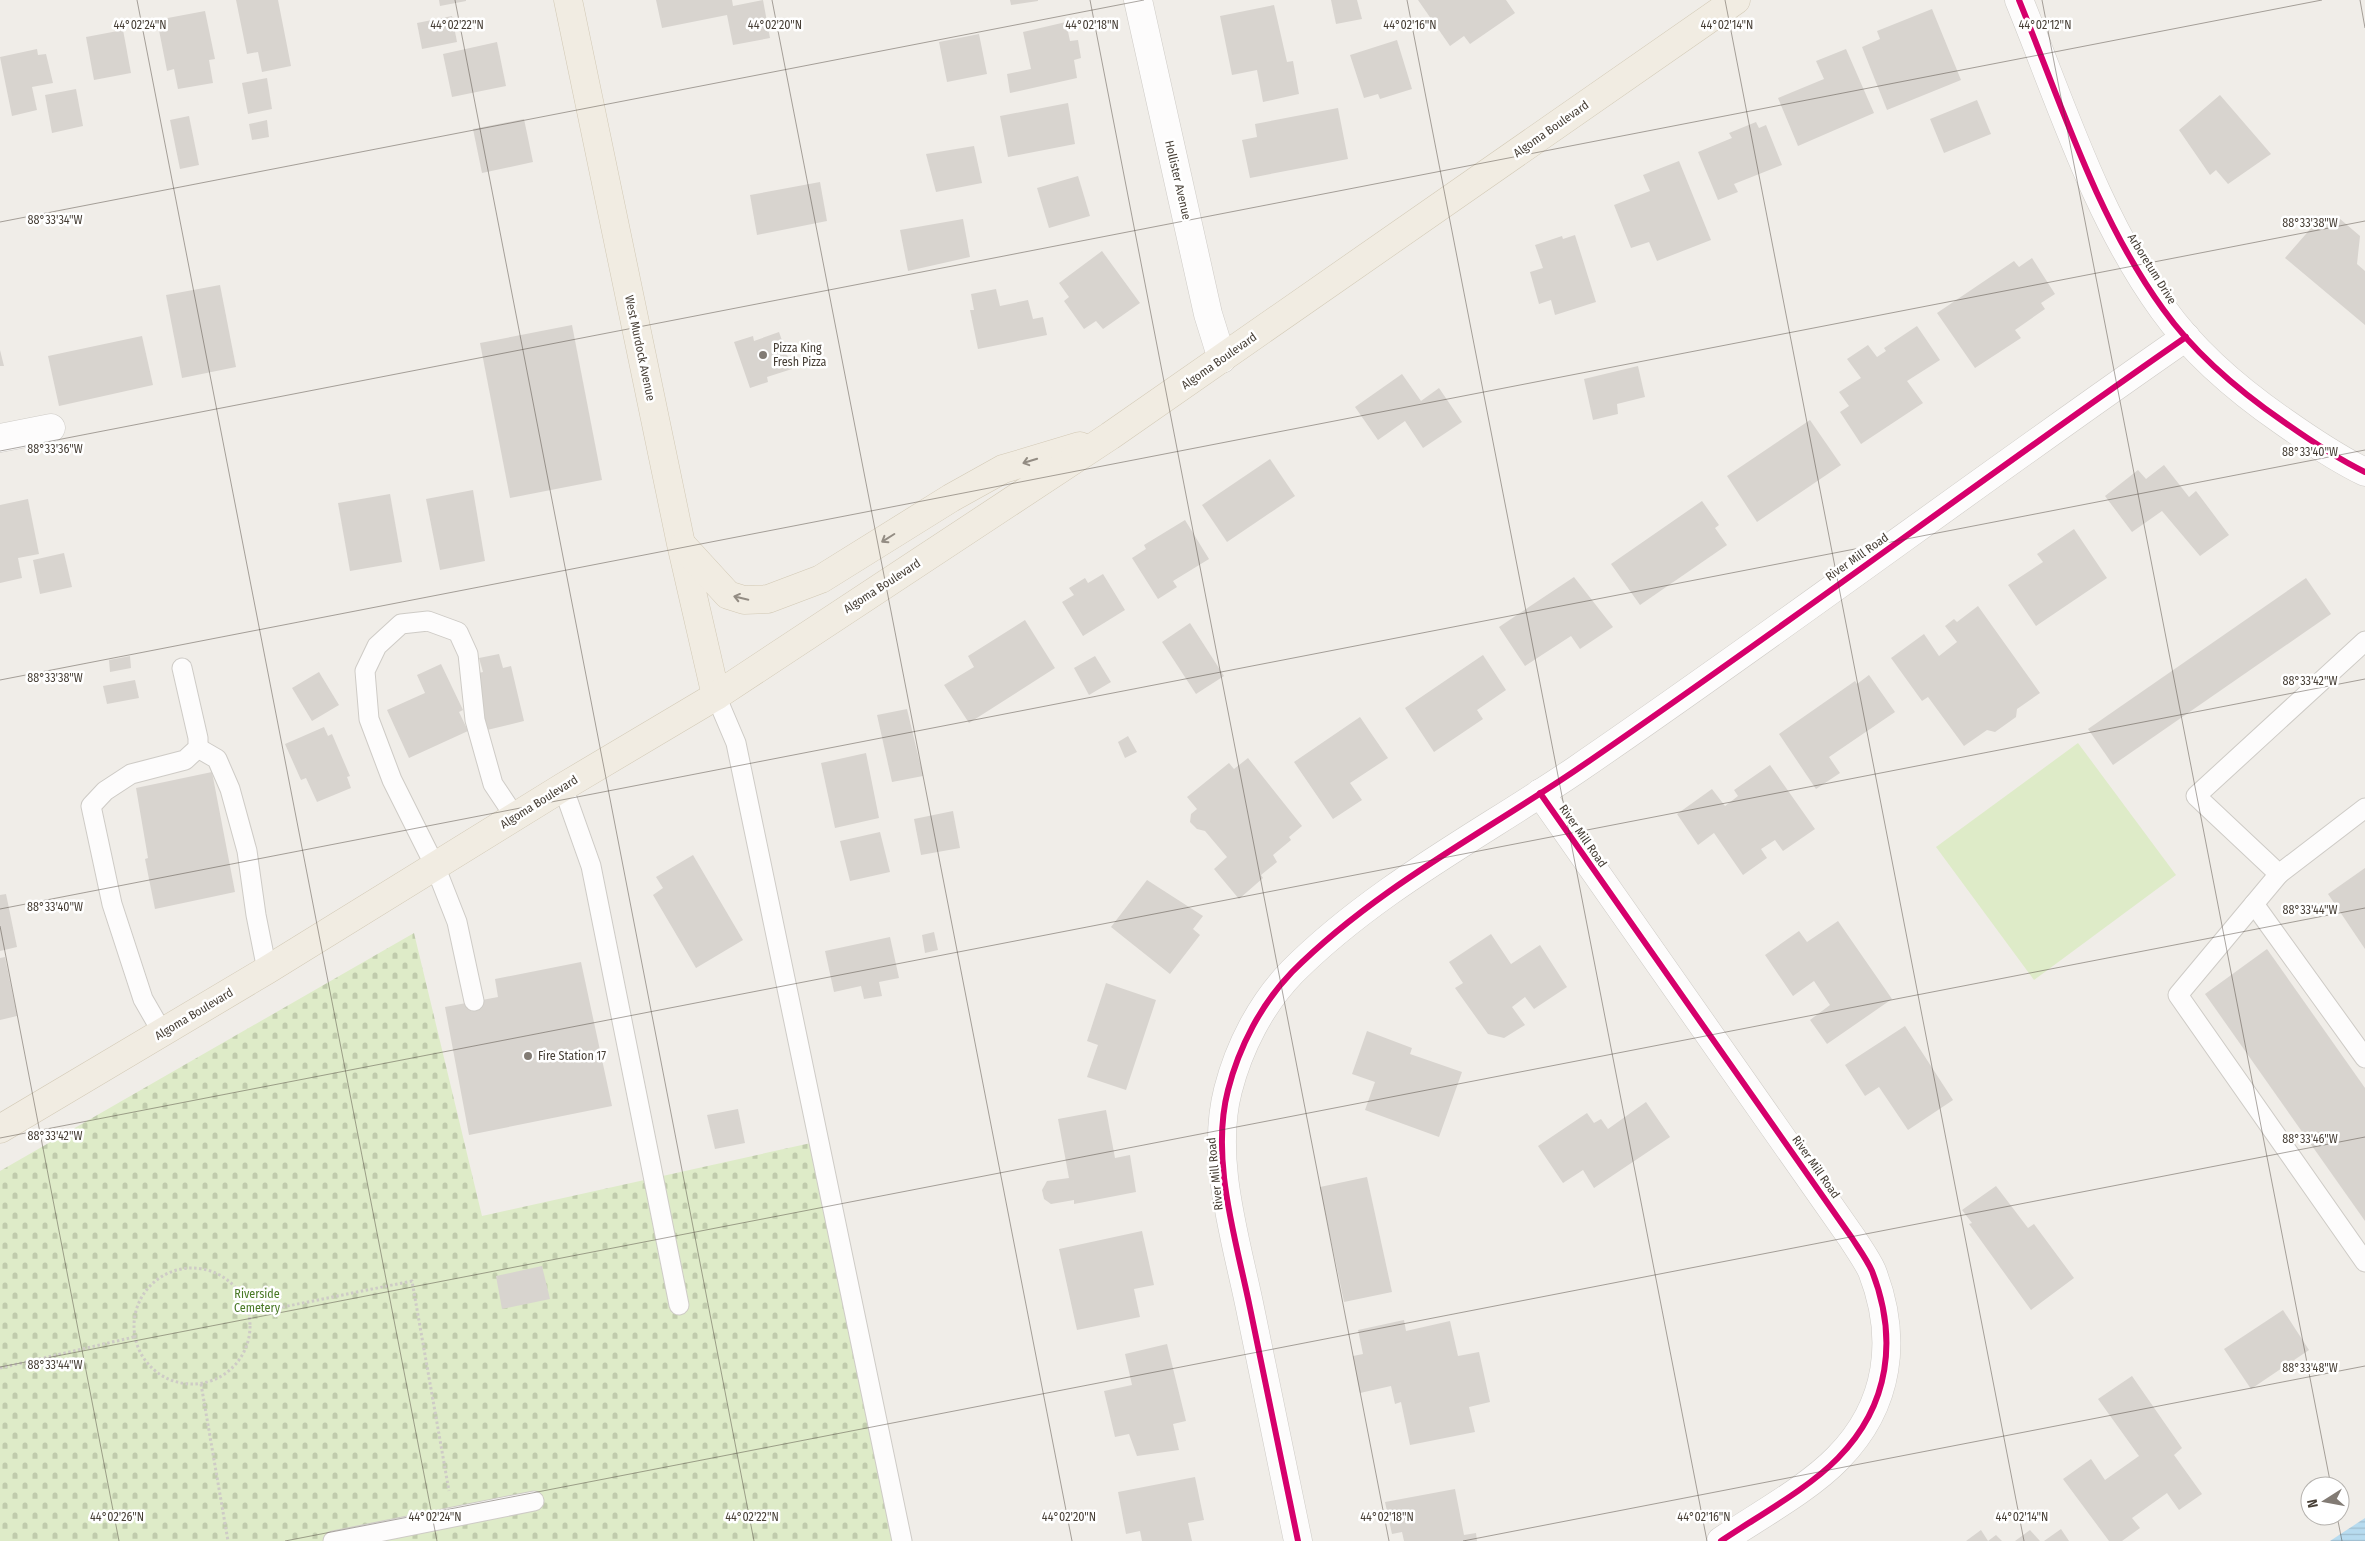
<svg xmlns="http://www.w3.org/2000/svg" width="2365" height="1541" font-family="'Fira Sans Condensed',sans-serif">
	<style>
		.green { fill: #deebc8 }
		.cemetery { fill: url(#cemetery-stones) }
		.water { fill: url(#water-rules) }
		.building { fill: #d8d4cf }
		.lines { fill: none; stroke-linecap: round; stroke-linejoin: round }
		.service-casing { stroke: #cecbc6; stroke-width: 21 }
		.minor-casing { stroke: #cecbc6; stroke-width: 29 }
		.primary-casing { stroke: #d2c9b5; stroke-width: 29 }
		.path { stroke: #cecbc6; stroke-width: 3; stroke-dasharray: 2.5 2.5; stroke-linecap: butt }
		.service { stroke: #fdfcfc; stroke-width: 19 }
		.minor { stroke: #fdfcfc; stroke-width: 28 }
		.primary { stroke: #f1ece2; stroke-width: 28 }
		.cycleway-casing { stroke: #fff; stroke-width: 9 }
		.cycleway { stroke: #d6006c; stroke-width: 6 }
		.oneway { stroke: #938c83 }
		.ticks { fill: none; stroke: #463e35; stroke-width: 1; stroke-opacity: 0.45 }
		.poi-dot { fill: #827b74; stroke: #fff; stroke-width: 2 }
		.labels { text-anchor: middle; stroke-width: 5; stroke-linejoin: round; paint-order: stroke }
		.street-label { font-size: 12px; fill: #463e35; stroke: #fff }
		.poi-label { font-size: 12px; fill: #463e35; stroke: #fff; text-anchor: start }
		.park-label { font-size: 12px; fill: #497926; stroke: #fff }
		.ticks-label { font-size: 12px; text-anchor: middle; fill: #463e35; stroke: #fff; stroke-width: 5; stroke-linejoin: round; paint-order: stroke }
	</style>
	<defs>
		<pattern id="cemetery-stones" width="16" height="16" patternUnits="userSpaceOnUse" patternTransform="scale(1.25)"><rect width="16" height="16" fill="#deebc8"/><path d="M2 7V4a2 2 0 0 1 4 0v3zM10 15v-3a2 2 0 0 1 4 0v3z" fill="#c0cbac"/></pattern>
		<pattern id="water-rules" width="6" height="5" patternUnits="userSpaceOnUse" patternTransform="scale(1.25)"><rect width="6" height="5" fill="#b7dbef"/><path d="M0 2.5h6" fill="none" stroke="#9fbdce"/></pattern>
	</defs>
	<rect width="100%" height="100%" fill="#f0ede8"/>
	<polygon class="green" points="2078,743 2176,875 2034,980 1936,847"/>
	<polygon class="cemetery" points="414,933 482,1216 811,1143 897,1541 0,1541 0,1171"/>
	<polygon class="water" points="2365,1518 2365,1541 2330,1541"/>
	<g class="building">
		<polygon points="236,0 278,0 291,66 262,72 258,52 247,54"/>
		<polygon points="439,0 466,0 466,1 440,6"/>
		<polygon points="656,0 732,0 733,6 763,0 770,38 733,45 727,15 662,28"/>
		<polygon points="1010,0 1038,0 1038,1 1011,5"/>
		<polygon points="1331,0 1357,0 1362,19 1336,24"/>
		<polygon points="1418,0 1506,0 1515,13 1470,44 1464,36 1450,46"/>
		<polygon points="1274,5 1287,62 1293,61 1299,94 1263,102 1257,70 1232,75 1220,16"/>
		<polygon points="1932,9 1961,80 1887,110 1862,47 1880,39 1877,31"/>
		<polygon points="205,11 215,59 209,60 213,83 178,89 174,69 167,71 157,20"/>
		<polygon points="452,16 457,42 422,49 417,23"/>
		<polygon points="1066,22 1070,41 1078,40 1081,58 1074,60 1077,78 1010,93 1007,74 1031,69 1023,32"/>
		<polygon points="123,30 131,73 94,80 86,37"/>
		<polygon points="979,34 987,74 947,82 939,42"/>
		<polygon points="1397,40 1412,89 1380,99 1378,94 1364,98 1350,55"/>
		<polygon points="497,42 506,86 452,97 443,54"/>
		<polygon points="37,49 38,55 46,54 53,83 32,87 37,110 12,116 0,57"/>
		<polygon points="1846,49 1874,113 1798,146 1778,98 1824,79 1816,61"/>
		<polygon points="267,78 272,109 248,114 242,83"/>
		<polygon points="76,89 83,126 52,133 45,95"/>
		<polygon points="2220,95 2271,154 2228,184 2216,170 2210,175 2179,130"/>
		<polygon points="1977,100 1991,134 1944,153 1930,119"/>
		<polygon points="1068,103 1075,144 1008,157 1000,116"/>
		<polygon points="1338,108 1348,159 1250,178 1242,140 1257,137 1255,124"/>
		<polygon points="189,116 199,165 180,169 170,120"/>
		<polygon points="524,119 533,162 482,173 473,129"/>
		<polygon points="267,120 269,137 252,140 249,124"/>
		<polygon points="1756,122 1759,128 1766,125 1782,165 1734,184 1738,192 1718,200 1698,152 1732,138 1729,133"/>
		<polygon points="974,146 982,183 936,192 926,154"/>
		<polygon points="1679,161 1711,240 1657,261 1649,242 1631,248 1614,205 1650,191 1643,175"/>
		<polygon points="1078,176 1090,216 1049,228 1037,188"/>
		<polygon points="820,182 827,221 757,235 750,195"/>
		<polygon points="2339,218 2360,236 2357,264 2365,271 2365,325 2285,258 2312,227"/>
		<polygon points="963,219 970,257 908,271 900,230"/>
		<polygon points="1575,235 1596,302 1555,315 1551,300 1539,304 1530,272 1543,268 1535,245 1562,236 1563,239"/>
		<polygon points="1102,251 1140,303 1103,329 1096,321 1084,329 1064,301 1069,297 1059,283"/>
		<polygon points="2032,258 2055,294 2041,303 2045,309 2015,330 2021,338 1975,368 1937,313 2014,261 2019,267"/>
		<polygon points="220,285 236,367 182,378 166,295"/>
		<polygon points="996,289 1000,306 1028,300 1033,319 1043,317 1047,335 978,349 970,310 974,310 971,294"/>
		<polygon points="572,325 602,480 510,498 480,343"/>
		<polygon points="1917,326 1940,360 1907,381 1923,403 1861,444 1840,412 1849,406 1839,392 1861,378 1847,359 1868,345 1877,357 1886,351 1884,348"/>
		<polygon points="779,332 792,369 767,377 768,382 750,388 734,342 753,336 754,341"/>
		<polygon points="142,336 153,385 59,406 48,356"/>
		<polygon points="0,350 4,366 0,366"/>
		<polygon points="1638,366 1645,397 1617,404 1618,414 1593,420 1584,379"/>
		<polygon points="1402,374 1421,401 1439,388 1462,422 1423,448 1405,421 1378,440 1355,407"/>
		<polygon points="1810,420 1841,465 1757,522 1727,476"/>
		<polygon points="1270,459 1295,496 1227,542 1202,505"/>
		<polygon points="2164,465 2189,497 2196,491 2229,535 2200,556 2162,511 2132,532 2105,496 2138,470 2146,479"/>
		<polygon points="473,490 485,561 440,570 426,499"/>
		<polygon points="390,494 402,562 350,571 338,503"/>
		<polygon points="28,499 39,554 18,558 22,578 0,583 0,505"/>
		<polygon points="1702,501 1719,525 1715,528 1727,545 1640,605 1611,564"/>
		<polygon points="1185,520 1209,559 1173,581 1177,587 1158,599 1132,558 1146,549 1144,545"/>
		<polygon points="2074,529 2107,578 2036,626 2008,585 2043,562 2037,554"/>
		<polygon points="64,553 72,587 40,594 33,560"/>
		<polygon points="1103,574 1125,610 1083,636 1062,602 1074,595 1069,588 1085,578 1088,583"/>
		<polygon points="1574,577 1613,627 1580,649 1571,636 1525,666 1499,627"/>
		<polygon points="2306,578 2331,614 2113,765 2088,729"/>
		<polygon points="1978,606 2040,693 2017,709 2016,717 1995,732 1987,730 1964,746 1928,697 1922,701 1891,658 1924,634 1939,656 1957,642 1945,626 1954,619 1957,622"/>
		<polygon points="1025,620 1055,668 969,723 944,685 974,667 968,656"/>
		<polygon points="1190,623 1224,676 1196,694 1162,642"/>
		<polygon points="499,654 503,668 511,666 524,721 487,730 474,674 483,672 479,658"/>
		<polygon points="1483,655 1506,690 1477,710 1483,719 1434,752 1405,708"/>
		<polygon points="130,656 131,668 110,672 109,660"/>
		<polygon points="1095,656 1111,682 1089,695 1074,668"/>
		<polygon points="441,664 463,710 459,712 468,731 409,758 387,710 425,693 417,675"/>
		<polygon points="319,672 339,705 312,721 292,688"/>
		<polygon points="1869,675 1895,712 1829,757 1840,773 1816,789 1779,734 1855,681 1857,684"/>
		<polygon points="135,680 139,698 107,704 103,686"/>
		<polygon points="907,709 923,776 892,782 877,715"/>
		<polygon points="1360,717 1388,758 1350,783 1362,800 1333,819 1294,762"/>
		<polygon points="324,727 328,736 332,734 350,776 347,777 351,788 317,802 306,778 301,780 285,744"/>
		<polygon points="1128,736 1137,752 1125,758 1118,742"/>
		<polygon points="866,753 879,818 835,828 821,763"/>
		<polygon points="1248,758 1302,826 1289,837 1291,840 1273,855 1277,862 1261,875 1263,878 1239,899 1214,869 1227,857 1205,831 1197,829 1190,822 1191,814 1197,809 1187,797 1229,763 1234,769"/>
		<polygon points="1770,765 1815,829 1783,851 1775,840 1761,849 1767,858 1743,875 1714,833 1698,845 1677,814 1712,789 1725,806 1738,796 1734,790"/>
		<polygon points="212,772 235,892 155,909 145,859 148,858 136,788"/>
		<polygon points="953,811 960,848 921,855 914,819"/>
		<polygon points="880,832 890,872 850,881 840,841"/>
		<polygon points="693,855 743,940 696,968 653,895 663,888 656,877"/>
		<polygon points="2365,868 2365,949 2328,894"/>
		<polygon points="1147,880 1203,916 1193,929 1200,935 1170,974 1111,927"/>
		<polygon points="6,894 17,947 0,951 0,895"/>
		<polygon points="1838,921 1892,999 1827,1044 1810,1020 1830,1005 1814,981 1793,996 1765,955 1799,931 1807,942"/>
		<polygon points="934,932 938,950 925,953 922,935"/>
		<polygon points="1491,934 1511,964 1540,945 1567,987 1534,1009 1525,997 1512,1007 1525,1025 1504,1038 1488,1034 1455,988 1463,983 1449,962"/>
		<polygon points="890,937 899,978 879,982 882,996 864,999 861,986 834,992 825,951"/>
		<polygon points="2267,949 2365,1088 2365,1221 2205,994"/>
		<polygon points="5,957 17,1016 0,1020 0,958"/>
		<polygon points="581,962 612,1106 469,1135 445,1007 498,997 495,979"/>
		<polygon points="1106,983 1156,1000 1126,1090 1087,1077 1098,1045 1087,1041"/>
		<polygon points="1905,1026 1953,1100 1908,1130 1879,1087 1865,1096 1845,1065"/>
		<polygon points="1367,1031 1412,1048 1410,1054 1462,1072 1439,1137 1365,1110 1375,1082 1352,1074"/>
		<polygon points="1646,1102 1670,1137 1594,1188 1583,1170 1563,1183 1538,1146 1587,1113 1594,1123 1601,1119 1608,1129"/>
		<polygon points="738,1109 745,1143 715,1149 707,1115"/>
		<polygon points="1106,1110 1115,1158 1130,1155 1136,1192 1074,1204 1074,1200 1051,1204 1044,1199 1042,1190 1047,1181 1069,1178 1058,1119"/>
		<polygon points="1367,1177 1392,1292 1344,1302 1320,1187"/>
		<polygon points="1996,1186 2028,1228 2034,1224 2074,1278 2031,1310 1969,1224 1972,1223 1962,1210"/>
		<polygon points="1142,1231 1154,1285 1134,1289 1140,1317 1077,1330 1059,1249"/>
		<polygon points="542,1266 550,1299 502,1309 496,1276"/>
		<polygon points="2283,1310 2309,1350 2251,1389 2224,1349"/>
		<polygon points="1404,1320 1406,1331 1450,1321 1458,1356 1479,1352 1490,1402 1469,1407 1475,1432 1410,1445 1401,1402 1395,1404 1391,1386 1360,1393 1353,1356 1363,1354 1358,1330"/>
		<polygon points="1167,1344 1186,1421 1173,1424 1179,1450 1137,1456 1129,1434 1115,1437 1104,1391 1132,1385 1125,1354"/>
		<polygon points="2132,1376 2182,1448 2174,1455 2202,1494 2179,1510 2167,1493 2132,1518 2140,1528 2122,1541 2109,1541 2063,1479 2091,1459 2105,1480 2139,1456 2098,1399"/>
		<polygon points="1195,1477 1204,1520 1188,1523 1192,1541 1142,1541 1140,1531 1126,1534 1118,1492"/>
		<polygon points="1455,1489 1464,1535 1476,1533 1477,1541 1404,1541 1402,1532 1392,1534 1385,1502"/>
		<polygon points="2061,1529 2069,1541 2044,1541"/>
		<polygon points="1981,1530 1988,1541 1996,1535 2002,1541 1966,1541"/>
		<polygon points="2030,1530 2040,1541 2015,1541"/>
	</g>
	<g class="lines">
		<g class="service-casing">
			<g id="service">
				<polyline points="2365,641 2196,796 2279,874 2365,808"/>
				<polyline points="716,696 736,743 902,1541"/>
				<polyline points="198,748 217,759 230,789 247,851 256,915 267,970"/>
				<polyline points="563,787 591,866 679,1305"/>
				<polyline points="2279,874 2178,995 2365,1262"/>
				<polyline points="2254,904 2365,1058"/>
				<polyline points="474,1001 457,922 435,866 392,780 369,719 365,671 377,646 401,624 428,621 458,632 468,654 475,720 493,784 515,817"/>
				<polyline points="162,1032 143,999 112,904 91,806 105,791 131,774 185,760 198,748 198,738 182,668"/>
				<polyline points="333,1541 534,1501"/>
			</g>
		</g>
		<g class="minor-casing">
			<g id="minor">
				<polyline points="1138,0 1208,314 1222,359"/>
				<path d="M2019,0C2061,103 2097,218 2163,309C2195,354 2239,391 2284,422C2311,441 2336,458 2365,472"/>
				<polyline points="0,438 51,428"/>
				<path d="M1540,793L1852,1238C1859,1249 1867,1260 1872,1271C1898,1338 1890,1405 1838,1458C1808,1489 1758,1516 1721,1541"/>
				<path d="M1298,1541C1282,1463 1266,1386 1250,1308C1236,1239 1210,1159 1228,1090C1239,1047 1261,1004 1292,972C1375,889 1480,835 1576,770C1782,629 1981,479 2186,337"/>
			</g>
		</g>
		<g class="primary-casing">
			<g id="primary">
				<polyline points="568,0 681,544 716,696"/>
				<polyline points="683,546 728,595 744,600 768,599 821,579 951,498 1003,469 1080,446"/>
				<polyline points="0,1129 267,970 563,787 716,696 1110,436 1736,0"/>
			</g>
		</g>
		<g class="path">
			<circle cx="192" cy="1326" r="58"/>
			<polyline points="248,1314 412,1281 449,1491"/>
			<polyline points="0,1368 134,1337"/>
			<polyline points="201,1384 228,1541"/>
		</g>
		<use href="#service" class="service"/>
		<use href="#minor" class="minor"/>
		<use href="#primary" class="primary"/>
		<g class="cycleway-casing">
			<g id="cycleway">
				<path d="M2019,0C2061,103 2097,218 2163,309C2195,354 2239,391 2284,422C2311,441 2336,458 2365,472"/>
				<path d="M1540,793L1852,1238C1859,1249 1867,1260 1872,1271C1898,1338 1890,1405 1838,1458C1808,1489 1758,1516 1721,1541"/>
				<path d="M1298,1541C1282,1463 1266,1386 1250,1308C1236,1239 1210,1159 1228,1090C1239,1047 1261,1004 1292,972C1375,889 1480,835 1576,770C1782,629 1981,479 2186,337"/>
			</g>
		</g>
		<use href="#cycleway" class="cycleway"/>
	</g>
	<defs><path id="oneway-shaft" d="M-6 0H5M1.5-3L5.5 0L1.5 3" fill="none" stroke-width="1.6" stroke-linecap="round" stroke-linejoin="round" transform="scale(1.25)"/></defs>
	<g class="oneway">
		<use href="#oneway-shaft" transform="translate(1030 461) rotate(163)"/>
		<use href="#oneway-shaft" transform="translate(888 538) rotate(148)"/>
		<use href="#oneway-shaft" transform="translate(741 598) rotate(-167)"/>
	</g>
	<path class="ticks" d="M137,0L437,1541M455,0L754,1541M772,0L1072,1541M1090,0L1389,1541M1407,0L1707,1541M1725,0L2024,1541M2042,0L2331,1486M2360,0L2365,28M0,222L1144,0M0,451L2322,0M0,680L2365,221M0,909L2365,450M0,926L119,1541M0,1138L2365,679M0,1367L2365,908M2337,1516L2342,1541M285,1541L2365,1137M1463,1541L2365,1366"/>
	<g class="poi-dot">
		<circle cx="763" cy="355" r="5"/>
		<circle cx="528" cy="1056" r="5"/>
	</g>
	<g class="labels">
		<g class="street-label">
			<text transform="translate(1551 129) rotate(-35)" y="4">Algoma Boulevard</text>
			<text transform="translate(1178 180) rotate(77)" y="4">Hollister Avenue</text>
			<text transform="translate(2152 269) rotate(58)" y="4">Arboretum Drive</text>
			<text transform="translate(640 348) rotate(78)" y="4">West Murdock Avenue</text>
			<text transform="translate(1219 361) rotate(-35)" y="4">Algoma Boulevard</text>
			<text transform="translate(1857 557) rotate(-35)" y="4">River Mill Road</text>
			<text transform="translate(882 586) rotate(-33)" y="4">Algoma Boulevard</text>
			<text transform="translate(539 802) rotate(-32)" y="4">Algoma Boulevard</text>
			<text transform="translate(1583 836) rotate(55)" y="4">River Mill Road</text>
			<text transform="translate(194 1014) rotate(-31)" y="4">Algoma Boulevard</text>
			<text transform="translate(1816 1167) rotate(55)" y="4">River Mill Road</text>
			<text transform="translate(1215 1174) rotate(-96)" y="4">River Mill Road</text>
		</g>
		<g class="poi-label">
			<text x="773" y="352">Pizza King<tspan x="773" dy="14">Fresh Pizza</tspan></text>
			<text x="538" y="1060">Fire Station 17</text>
		</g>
		<g class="park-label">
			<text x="257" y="1298">Riverside<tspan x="257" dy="14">Cemetery</tspan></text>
		</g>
	</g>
	<g class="ticks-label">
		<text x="140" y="29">44°02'24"N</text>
		<text x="457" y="29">44°02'22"N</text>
		<text x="775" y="29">44°02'20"N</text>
		<text x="1092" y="29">44°02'18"N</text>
		<text x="1410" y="29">44°02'16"N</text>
		<text x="1727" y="29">44°02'14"N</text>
		<text x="2045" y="29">44°02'12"N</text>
		<text x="55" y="224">88°33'34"W</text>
		<text x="2310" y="227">88°33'38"W</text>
		<text x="55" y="453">88°33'36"W</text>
		<text x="2310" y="456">88°33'40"W</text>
		<text x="55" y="682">88°33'38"W</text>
		<text x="2310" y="685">88°33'42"W</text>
		<text x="55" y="911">88°33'40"W</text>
		<text x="2310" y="914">88°33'44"W</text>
		<text x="55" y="1140">88°33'42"W</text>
		<text x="2310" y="1143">88°33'46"W</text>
		<text x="55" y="1369">88°33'44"W</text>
		<text x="2310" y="1372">88°33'48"W</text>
		<text x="117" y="1521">44°02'26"N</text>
		<text x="435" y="1521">44°02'24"N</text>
		<text x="752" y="1521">44°02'22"N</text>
		<text x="1069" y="1521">44°02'20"N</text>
		<text x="1387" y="1521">44°02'18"N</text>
		<text x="1704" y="1521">44°02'16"N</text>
		<text x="2022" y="1521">44°02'14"N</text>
	</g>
	<g transform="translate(2325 1501) rotate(259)"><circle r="24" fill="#ffffff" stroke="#b5b2ae"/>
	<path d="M0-4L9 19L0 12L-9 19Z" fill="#827b74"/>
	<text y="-8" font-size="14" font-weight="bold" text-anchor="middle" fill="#463e35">N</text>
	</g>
</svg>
